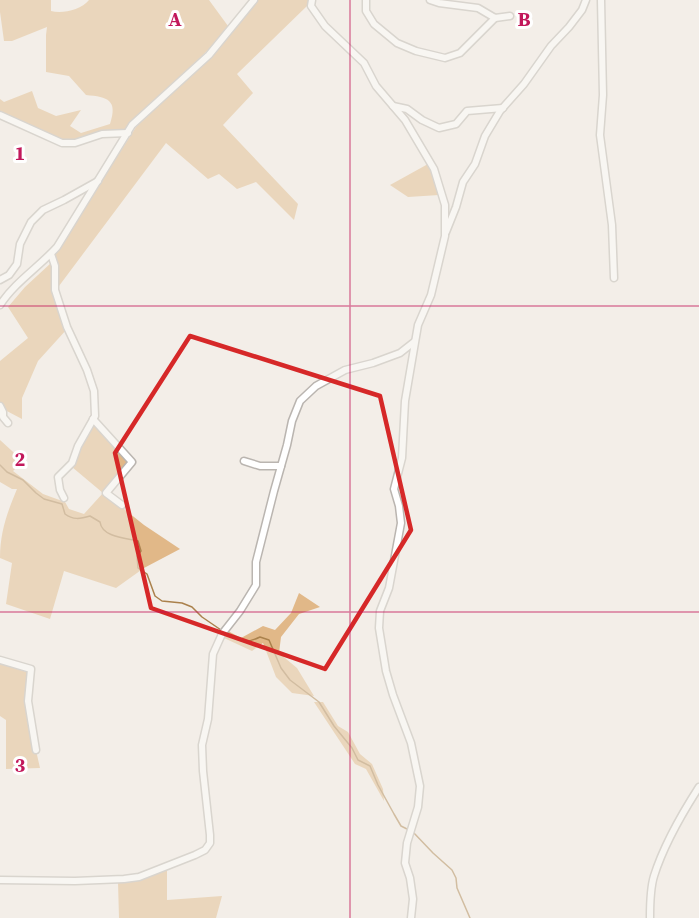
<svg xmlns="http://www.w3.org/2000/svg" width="699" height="918" font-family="'Source Serif 4',serif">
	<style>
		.green { fill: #e1b888 }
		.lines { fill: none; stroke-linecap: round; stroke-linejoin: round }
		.stream { stroke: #aa814c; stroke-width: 1.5 }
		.minor-casing { stroke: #bab5b0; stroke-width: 9 }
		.minor { stroke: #fff; stroke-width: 6 }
		.marked { fill: none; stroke: #d62828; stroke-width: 4.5; stroke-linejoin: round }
		.grid { fill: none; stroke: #c2185b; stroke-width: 1.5; stroke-opacity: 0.55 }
		.grid-label { font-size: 20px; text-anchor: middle; font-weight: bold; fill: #c2185b; stroke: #fff; stroke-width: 6; stroke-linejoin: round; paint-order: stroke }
	</style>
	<rect width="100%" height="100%" fill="#f3eee8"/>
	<g class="green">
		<path d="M0,0H51V11C62,14 81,10 89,0H209L228,26L210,48L123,132L75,141H63L0,113V99L4,102L32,91L38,108L56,116L81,110L70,126L81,133L110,124C118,100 108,97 86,95L69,76L46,72V35L47,27L12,41H4L0,12Z"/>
		<polygon points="258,0 309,0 307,6 237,74 253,93 223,125 298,204 294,220 256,182 237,189 219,174 208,179 166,143 59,286 57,266 54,255 136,127 213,55"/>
		<polygon points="428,164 439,195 408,197 390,185"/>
		<polygon points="51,263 53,268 54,291 67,329 38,361 22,398 22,419 3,409 0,403 0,361 28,338 8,307 25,287"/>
		<path d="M94,422L130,462L104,493L144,525L180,549L144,568L116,588L64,571L50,619L6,604L12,563L0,558C0,532 7,513 17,489H12L0,482V440L23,461L13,471L43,494L65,502L69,509L84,514L103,493L72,467L79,447Z"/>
		<polygon points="299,593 320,607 299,614 281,637 279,653 297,668 314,696 292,693 276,677 263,643 252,651 224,638 228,631 241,638 263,626 275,630 291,613"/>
		<polygon points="0,664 27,672 25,702 40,768 6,769 6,720 0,716"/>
		<polygon points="314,702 323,702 338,726 348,732 360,754 372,764 383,789 384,801 366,769 355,764"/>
		<polygon points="167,870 167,900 222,896 216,918 119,918 118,882 140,879"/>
	</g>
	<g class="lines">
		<g class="stream">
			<path d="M0,465L7,472L23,480L36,493L44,499L62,504L65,514C73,520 80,519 90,516L100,522C102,537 125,538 138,541L141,551L137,556L138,568L147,574L155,596L162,601L182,603L192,607L202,617L221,630"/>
			<path d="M226,633C240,642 245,644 260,637L269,640L281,668L290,680L319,702L334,726L352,748L358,760L370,766L378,785L394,814L401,826L407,829"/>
			<polyline points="413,832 433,853 452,870 456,878 457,888 470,918"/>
		</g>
		<g class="minor-casing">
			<g id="minor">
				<polyline points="312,0 311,6 325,26 364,63 376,86 405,120 434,169 445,205 445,236 431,295 418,325 405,401 402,458 394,489 399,506 401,523 389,588 380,611 379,628 386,671 393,695 411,743 420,786 418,807 407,843 405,863 410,878 413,899 411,918"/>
				<polyline points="366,0 366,11 374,24 397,43 416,51 445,58 460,53 495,18"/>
				<polyline points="430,0 439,3 478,8 495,18 510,16"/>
				<polyline points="601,0 603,95 600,135 612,225 614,278"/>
				<polyline points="393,106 407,109 422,120 439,128 456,124 467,111 503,108"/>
				<polyline points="0,115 62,143 75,143 102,134 128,133"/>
				<polyline points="446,232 456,207 463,182 475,164 485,136 500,111 524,84 551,46 569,27 582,10 586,0"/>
				<polyline points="51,254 55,266 55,290 67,327 87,370 94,391 95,416 78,446 72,463 58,477 60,490 64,498"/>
				<polyline points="0,280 9,275 17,264 20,244 31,222 43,210 64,200 98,181"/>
				<path d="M0,305C15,282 39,267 57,247L132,125L209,55L254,0"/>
				<polyline points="0,406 3,412 3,417 8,423"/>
				<polyline points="93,419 132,462 106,493 122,505"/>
				<polyline points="244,461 260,466 281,466"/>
				<polyline points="0,660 31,669 28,701 36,750"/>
				<polyline points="0,880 75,881 124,879 139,877 195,855 205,850 210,843 210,835 203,771 202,745 208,719 213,654 222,634 240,611 256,585 256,562 274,491 287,445 292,421 300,401 316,386 345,370 373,363 400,353 414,342"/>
				<path d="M650,918C650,904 650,889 654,876C664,844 681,815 699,787"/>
			</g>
		</g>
		<use href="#minor" class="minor"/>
	</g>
	<path d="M0 0H699V918H0ZM190,336L380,396L411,530L325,669L151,608L115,453Z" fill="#f3eee8" fill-opacity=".55" fill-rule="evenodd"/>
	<path class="marked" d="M190,336L380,396L411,530L325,669L151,608L115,453Z"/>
	<path class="grid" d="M350,0V918M0,306H699M0,612H699"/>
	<g class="grid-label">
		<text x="175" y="26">A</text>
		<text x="524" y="26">B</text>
		<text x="20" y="160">1</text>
		<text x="20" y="466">2</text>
		<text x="20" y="772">3</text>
	</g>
</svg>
